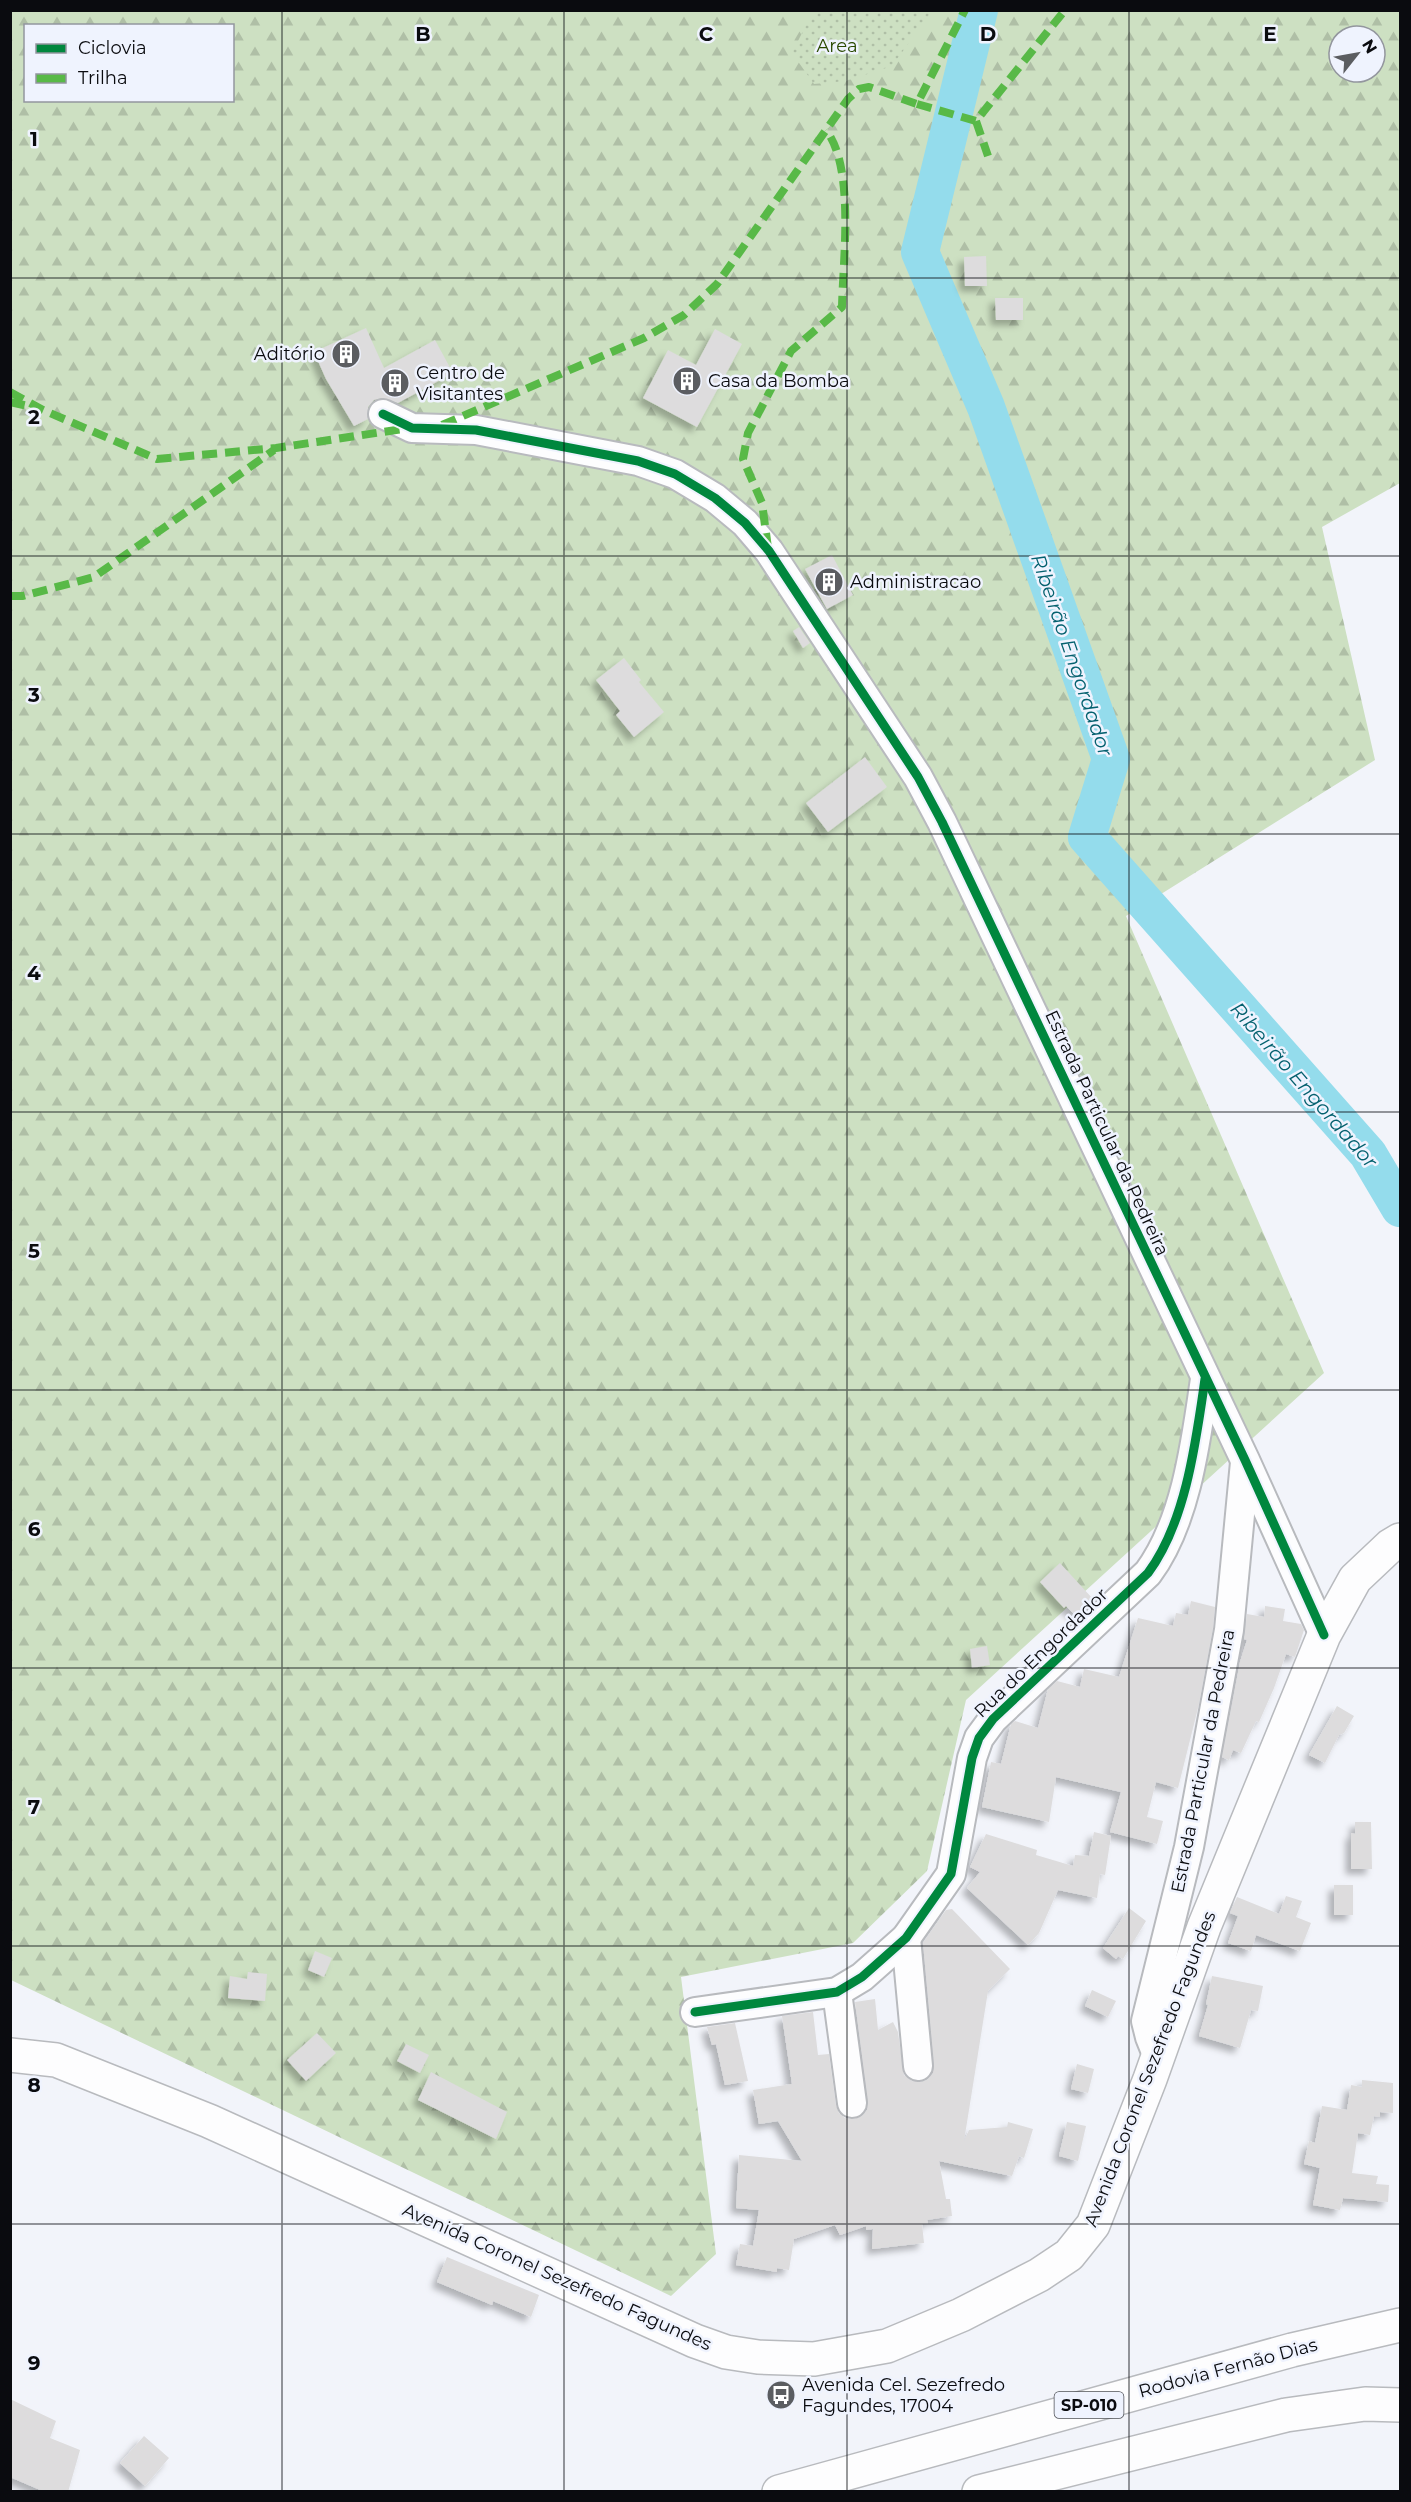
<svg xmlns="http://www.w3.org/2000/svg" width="1411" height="2502" font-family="Montserrat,sans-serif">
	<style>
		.forest { fill: url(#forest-firs); fill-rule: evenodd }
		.park { fill: url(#park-dots) }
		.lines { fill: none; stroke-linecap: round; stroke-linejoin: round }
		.river { stroke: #94dcec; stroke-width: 38 }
		.building { fill: #dddcdd; filter: url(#shadow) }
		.minor-casing { stroke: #b8babe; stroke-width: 32 }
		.major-casing { stroke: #b8babe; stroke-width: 36 }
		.highway-casing { stroke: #b8babe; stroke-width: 36 }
		.minor { stroke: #fdfdfe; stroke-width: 28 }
		.major { stroke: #fdfdfe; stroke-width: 33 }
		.highway { stroke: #fdfdfe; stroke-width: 33 }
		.quiet { stroke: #58b947; stroke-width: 8; stroke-dasharray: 15 8; stroke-linecap: butt }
		.cycleway-casing { stroke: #eff3fe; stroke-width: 13 }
		.cycleway { stroke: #00873e; stroke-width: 9 }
		.grid { fill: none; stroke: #0a0b0f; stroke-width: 1.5; stroke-opacity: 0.55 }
		.labels { text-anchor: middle; stroke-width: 5; stroke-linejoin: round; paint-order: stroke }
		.shield { fill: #eff3fe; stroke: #4f5157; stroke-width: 1.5 }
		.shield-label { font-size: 16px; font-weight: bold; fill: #0a0b0f }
		.park-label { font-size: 18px; fill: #2a4a00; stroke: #eff3fe }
		.poi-label { font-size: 18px; fill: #0a0b0f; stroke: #eff3fe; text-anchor: start }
		.street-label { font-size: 18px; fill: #0a0b0f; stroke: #eff3fe }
		.water-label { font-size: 20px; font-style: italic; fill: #04616f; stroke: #eff3fe }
		.grid-label { font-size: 20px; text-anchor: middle; font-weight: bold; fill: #0a0b0f; stroke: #eff3fe; stroke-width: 5; stroke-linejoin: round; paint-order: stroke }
	</style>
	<defs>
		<pattern id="forest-firs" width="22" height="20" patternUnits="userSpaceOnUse" patternTransform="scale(1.5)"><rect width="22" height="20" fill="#cde0c2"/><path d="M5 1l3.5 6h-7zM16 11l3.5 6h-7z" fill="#afbfa6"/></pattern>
		<pattern id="park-dots" width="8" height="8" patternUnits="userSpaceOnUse" patternTransform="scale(1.5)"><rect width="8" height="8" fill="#cde0c2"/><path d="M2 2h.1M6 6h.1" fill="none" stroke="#afbfa6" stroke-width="1.8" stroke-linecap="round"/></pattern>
		<filter id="shadow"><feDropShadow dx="-5.5" dy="5.5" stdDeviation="3" flood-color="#0004"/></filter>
	</defs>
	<rect width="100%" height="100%" fill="#f2f4fa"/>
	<path class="forest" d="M10,11H1400V483L1322,527L1375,760L1126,916L1324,1373L966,1700L927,1871L853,1943L681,1977L716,2254L671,2296L11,1980ZM26,26H232V100H26ZM1339,36H1375V72H1339Z"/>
	<polygon class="park" points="813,11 813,10 932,11 892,66 846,81 814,84 792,53"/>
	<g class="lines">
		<polyline class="river" points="979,10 920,252 986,407 1111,759 1087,837 1368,1154 1400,1208"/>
	</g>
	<g class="building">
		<polygon points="986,256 987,286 965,286 964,257"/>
		<polygon points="995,298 1023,298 1023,320 996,320"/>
		<polygon points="366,328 384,368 435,340 453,373 398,403 382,398 374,400 368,407 368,419 354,426 326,379 314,352"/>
		<polygon points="715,329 742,344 697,427 643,398 668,350 696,365"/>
		<polygon points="832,555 853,595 827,609 805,569"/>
		<polygon points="799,627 810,643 803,648 793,631"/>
		<polygon points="624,658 641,680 639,682 664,712 634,737 616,715 620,711 596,680"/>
		<polygon points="865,757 887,787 828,832 806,803"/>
		<polygon points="1060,1563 1093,1599 1076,1616 1066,1606 1064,1608 1040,1582"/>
		<polygon points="1191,1601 1215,1607 1213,1628 1199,1704 1178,1788 1156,1782 1147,1817 1163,1821 1157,1844 1110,1832 1121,1792 1056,1777 1049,1822 982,1807 991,1762 1001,1764 1011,1724 1015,1721 1038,1728 1048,1689 1057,1681 1080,1687 1084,1669 1119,1677 1138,1618 1173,1626 1176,1613 1188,1615"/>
		<polygon points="1265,1606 1285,1609 1283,1621 1301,1624 1304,1630 1295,1657 1286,1654 1274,1688 1259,1722 1256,1721 1241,1753 1233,1750 1229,1760 1222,1757 1240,1662 1247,1640 1244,1639 1247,1614 1264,1617"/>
		<polygon points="987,1646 990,1665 972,1668 970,1649"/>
		<polygon points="1337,1706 1354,1716 1344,1733 1339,1735 1325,1763 1309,1755"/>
		<polygon points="1355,1822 1371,1822 1372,1869 1351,1869 1351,1833 1355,1834"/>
		<polygon points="1094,1832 1111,1836 1105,1875 1100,1874 1097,1898 1058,1890 1039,1933 1028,1945 967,1888 980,1872 970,1867 986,1834 1037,1850 1036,1855 1073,1866 1075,1855 1089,1856"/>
		<rect x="1334" y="1885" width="19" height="30"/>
		<polygon points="1286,1896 1302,1901 1296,1917 1311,1923 1300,1951 1256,1935 1251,1951 1228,1943 1238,1916 1230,1913 1237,1897 1279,1914"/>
		<polygon points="1129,1908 1146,1921 1123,1959 1118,1956 1116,1959 1103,1948"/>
		<polygon points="952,1909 1010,1969 988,1991 964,2141 969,2130 1007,2127 1008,2122 1033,2129 1024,2158 1019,2156 1012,2176 939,2161 946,2199 950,2199 952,2216 927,2220 928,2223 922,2224 924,2243 872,2249 873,2229 866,2230 866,2226 840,2235 835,2225 794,2239 789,2270 777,2268 777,2272 736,2265 740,2244 753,2246 759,2210 736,2208 739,2155 802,2161 778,2121 759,2124 753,2090 792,2084 782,2016 813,2012 818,2055 829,2054 836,2105 839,2113 845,2118 854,2119 862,2116 867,2110 868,2101 855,2002 875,1999 878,2030 893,2022 898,2032 904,2075 912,2081 920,2082 927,2080 933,2073 934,2064 923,1943 946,1910"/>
		<polygon points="315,1951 332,1958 324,1977 308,1970"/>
		<polygon points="248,1972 267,1974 265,2001 228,1998 230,1976 247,1979"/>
		<polygon points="1212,1976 1263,1986 1258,2011 1251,2010 1240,2048 1199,2036 1208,2005 1206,2004"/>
		<polygon points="1092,1990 1116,2001 1108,2017 1085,2006"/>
		<polygon points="735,2023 748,2081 725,2085 716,2044 712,2045 707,2027"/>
		<polygon points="317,2033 336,2053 306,2081 287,2060"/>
		<polygon points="406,2044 429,2055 420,2073 397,2061"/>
		<polygon points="1077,2064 1094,2069 1088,2093 1071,2089"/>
		<polygon points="431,2072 507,2112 496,2139 418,2100"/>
		<polygon points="1362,2080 1393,2083 1393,2113 1380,2112 1380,2117 1374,2116 1370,2135 1358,2133 1352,2173 1378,2176 1376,2184 1389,2185 1388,2202 1343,2198 1340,2210 1313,2205 1320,2168 1304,2164 1309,2141 1315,2143 1322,2106 1347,2110 1351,2085 1362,2087"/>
		<polygon points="1067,2122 1086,2126 1078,2161 1059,2156"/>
		<polygon points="447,2257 539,2295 531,2317 493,2301 492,2305 437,2282"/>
		<polygon points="10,2399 56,2421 50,2438 80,2450 68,2492 45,2492 10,2477"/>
		<polygon points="144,2436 169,2458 145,2486 120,2463"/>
	</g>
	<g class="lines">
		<g class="minor-casing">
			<g id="minor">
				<polyline points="383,414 412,428 476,430 638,461 675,474 715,498 745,523 769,551 918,777 942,822 1245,1460 1324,1635"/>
				<polyline points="906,1938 918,2066"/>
				<polyline points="837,1992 852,2103"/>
				<path d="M695,2012L837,1992L862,1977L906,1938L951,1874L972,1758L979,1738L993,1719L1148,1573C1186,1522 1196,1441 1205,1379"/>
				<polyline points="1158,2057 1150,2037 1146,2021 1189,1847 1229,1630 1245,1462"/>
			</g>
		</g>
		<g class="major-casing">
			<polyline id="major" points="10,2055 56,2060 209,2121 695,2341 726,2352 758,2357 814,2359 887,2346 961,2315 1039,2275 1069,2255 1093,2225 1150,2079 1204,1927 1324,1635 1355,1579 1390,1546 1400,1540"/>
		</g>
		<g class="highway-casing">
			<g id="highway">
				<polyline points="779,2492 1292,2350 1400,2325"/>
				<polyline points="979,2492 1286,2415 1365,2404 1400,2405"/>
			</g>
		</g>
		<use href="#minor" class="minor"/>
		<use href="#major" class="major"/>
		<use href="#highway" class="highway"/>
		<g class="quiet">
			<polyline points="917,104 976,121 1065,10"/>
			<polyline points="976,121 988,156"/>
			<polyline points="10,392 43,410 157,459 276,448 409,428"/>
			<polyline points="10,402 28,406"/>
			<polyline points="442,425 644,338 684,315 717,284 848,99 859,89 869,87 917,104 965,10"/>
			<path d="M768,548L762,503L743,459L748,433L791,351L842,307C843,259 855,168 826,130"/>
			<polyline points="10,596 23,596 94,577 274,450"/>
		</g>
		<g class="cycleway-casing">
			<g id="cycleway">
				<polyline points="383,414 412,428 476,430 638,461 675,474 715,498 745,523 769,551 918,777 942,822 1245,1460 1324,1635"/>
				<path d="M695,2012L837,1992L862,1977L906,1938L951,1874L972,1758L979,1738L993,1719L1148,1573C1186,1522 1196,1441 1205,1379"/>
			</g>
		</g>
		<use href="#cycleway" class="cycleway"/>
	</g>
	<path class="grid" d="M282,10V2492M564,10V2492M847,10V2492M1129,10V2492M10,278H1400M10,556H1400M10,834H1400M10,1112H1400M10,1390H1400M10,1668H1400M10,1946H1400M10,2224H1400"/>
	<defs>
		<g id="building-disc" transform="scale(1.5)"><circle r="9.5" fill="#5b5d61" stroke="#eff3fe"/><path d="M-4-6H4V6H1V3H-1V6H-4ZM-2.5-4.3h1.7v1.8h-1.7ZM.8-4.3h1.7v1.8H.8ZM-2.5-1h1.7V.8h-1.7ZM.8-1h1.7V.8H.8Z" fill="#fff"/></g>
		<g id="bus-disc" transform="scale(1.5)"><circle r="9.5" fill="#5b5d61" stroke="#eff3fe"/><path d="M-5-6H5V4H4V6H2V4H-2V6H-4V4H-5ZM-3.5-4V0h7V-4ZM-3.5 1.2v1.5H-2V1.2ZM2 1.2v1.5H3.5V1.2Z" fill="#fff"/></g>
	</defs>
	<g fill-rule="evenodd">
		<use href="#building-disc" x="346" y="354"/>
		<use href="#building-disc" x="687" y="381"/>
		<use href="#building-disc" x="395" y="383"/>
		<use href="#building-disc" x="829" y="582"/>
		<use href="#bus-disc" x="781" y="2395"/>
	</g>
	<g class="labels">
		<rect class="shield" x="1054.5" y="2392" width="69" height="26" rx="4.5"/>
		<g class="shield-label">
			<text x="1089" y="2411">SP-010</text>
		</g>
		<g class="park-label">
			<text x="837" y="52">Area</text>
		</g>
		<g class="poi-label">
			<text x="325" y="360" text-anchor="end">Aditório</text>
			<text x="416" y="379">Centro de<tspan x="416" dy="21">Visitantes</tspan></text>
			<text x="708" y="387">Casa da Bomba</text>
			<text x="850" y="588">Administracao</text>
			<text x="802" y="2391">Avenida Cel. Sezefredo<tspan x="802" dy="21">Fagundes, 17004</tspan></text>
		</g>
		<g class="street-label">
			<text transform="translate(1107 1133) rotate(65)" y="6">Estrada Particular da Pedreira</text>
			<text transform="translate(1041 1653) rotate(-44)" y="6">Rua do Engordador</text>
			<text transform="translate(1203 1761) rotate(-79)" y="6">Estrada Particular da Pedreira</text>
			<text transform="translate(1150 2069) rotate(-69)" y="6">Avenida Coronel Sezefredo Fagundes</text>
			<text transform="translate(557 2277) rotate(24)" y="6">Avenida Coronel Sezefredo Fagundes</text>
			<text transform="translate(1228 2368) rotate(-15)" y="6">Rodovia Fernão Dias</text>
		</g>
		<g class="water-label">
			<text transform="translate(1072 655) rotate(71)" y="7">Ribeirão Engordador</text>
			<text transform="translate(1304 1085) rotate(49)" y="7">Ribeirão Engordador</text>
		</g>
	</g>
	<g class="grid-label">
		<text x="423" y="41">B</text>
		<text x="706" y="41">C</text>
		<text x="988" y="41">D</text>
		<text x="1270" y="41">E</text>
		<text x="34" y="146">1</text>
		<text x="34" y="424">2</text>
		<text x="34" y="702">3</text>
		<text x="34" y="980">4</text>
		<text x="34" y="1258">5</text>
		<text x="34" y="1536">6</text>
		<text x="34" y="1814">7</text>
		<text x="34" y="2092">8</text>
		<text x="34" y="2370">9</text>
	</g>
	<rect width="1411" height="2502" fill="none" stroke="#0a0b0f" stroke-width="24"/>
	<rect x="24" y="24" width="210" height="78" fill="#eff3fe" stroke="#93969e" stroke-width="1.5"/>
	<rect x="36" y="44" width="30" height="9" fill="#00873e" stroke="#93969e" stroke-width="1.5"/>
	<text x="78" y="54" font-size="18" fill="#0a0b0f">Ciclovia</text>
	<rect x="36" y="74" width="30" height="9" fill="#58b947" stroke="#93969e" stroke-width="1.5"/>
	<text x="78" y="84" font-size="18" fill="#0a0b0f">Trilha</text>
	<g transform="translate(1357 54) rotate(59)"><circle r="28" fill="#eff3fe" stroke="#93969e" stroke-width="1.5"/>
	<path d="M0-4.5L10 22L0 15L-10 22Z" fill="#5b5d61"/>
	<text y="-9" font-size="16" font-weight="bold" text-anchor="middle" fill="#0a0b0f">N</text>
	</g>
</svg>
